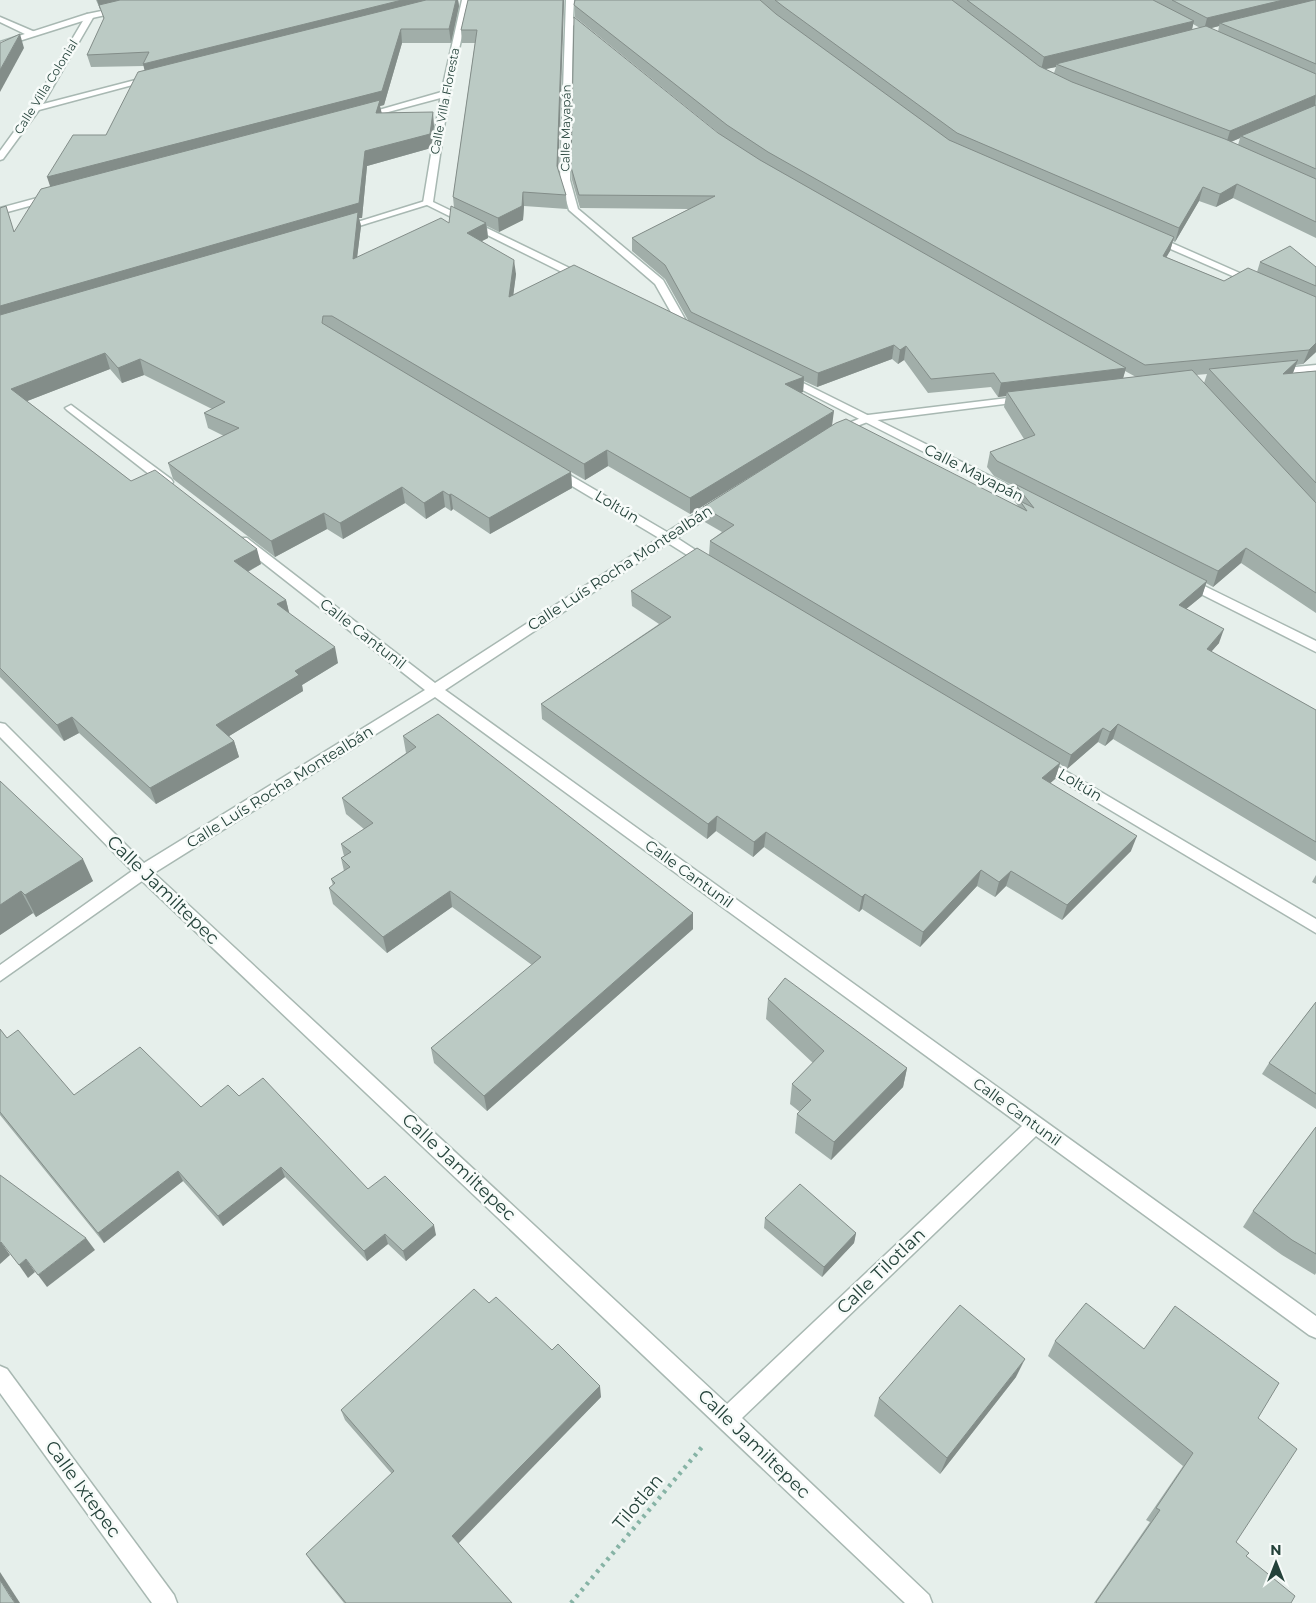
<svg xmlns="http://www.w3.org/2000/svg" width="1316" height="1603" font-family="Montserrat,sans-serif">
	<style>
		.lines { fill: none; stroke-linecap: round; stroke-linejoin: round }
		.minor-casing { stroke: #a8b8b2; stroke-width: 3 }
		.tertiary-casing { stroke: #a8b8b2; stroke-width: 3 }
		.path { stroke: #86b3a5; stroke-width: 4.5; stroke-dasharray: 3 5; stroke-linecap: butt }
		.minor { fill: #fff; fill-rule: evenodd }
		.tertiary { fill: #fff; fill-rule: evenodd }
		.wall { fill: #a1aea9; fill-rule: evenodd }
		.shaded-wall { fill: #838d89 }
		.building { fill: #bbcac4; stroke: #838d89 }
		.labels { text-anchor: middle; stroke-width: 5; stroke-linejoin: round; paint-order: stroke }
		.far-street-label { font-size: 12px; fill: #24423a; stroke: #f7fbf9 }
		.street-label { font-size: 15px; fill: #24423a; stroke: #f7fbf9 }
		.near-street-label { font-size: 18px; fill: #24423a; stroke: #f7fbf9 }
	</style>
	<rect width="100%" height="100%" fill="#e6efeb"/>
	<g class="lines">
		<g class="minor-casing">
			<g id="minor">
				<polygon points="566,0 574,0 573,18 593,34 586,36 573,25 570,180 578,209 663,280 690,328 689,330 681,330 655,284 569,210 560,180"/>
				<polygon points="87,14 94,16 43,104 151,76 155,79 39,110 3,159 0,160 0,151 32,107"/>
				<polygon points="0,17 35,32 36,34 29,36 0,22"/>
				<polygon points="445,91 448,92 448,96 362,119 358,116"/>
				<polygon points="52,194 55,195 55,199 0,214 0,208"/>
				<polygon points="425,201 433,203 343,231 335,229"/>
				<polygon points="1150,236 1156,236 1260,282 1251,284 1150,240"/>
				<polygon points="1316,365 1316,371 1275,375 1269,372 1275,369"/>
				<polygon points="1024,396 1028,397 1028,401 870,421 836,434 830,431 868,415"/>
				<polygon points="71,405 171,479 173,482 171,485 163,485 67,410 65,408"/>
				<path d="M556,467L667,532L717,500H725L727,503L725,506L677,538L714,562L708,566L703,565L668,543L445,690L1316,1316V1338L1309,1335L1036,1136L742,1418L929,1595L932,1603H905L142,881L0,981V965L132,871L0,737V723L5,724L144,863L425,690L239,544L237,541L239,538H247L435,683L659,538L552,474L550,471ZM435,697L1022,1126L727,1404L154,873Z"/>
				<polygon points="1040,756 1316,919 1316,933 1035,765 1033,761 1035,757"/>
				<polygon points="0,1366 7,1369 174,1595 177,1603 152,1603 0,1393"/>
			</g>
		</g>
		<g class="tertiary-casing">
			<g id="tertiary">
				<polygon points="462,0 470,0 449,94 433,202 586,276 586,280 578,280 423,203 441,94"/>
				<polygon points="121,7 124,7 124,11 92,18 0,47 0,42 87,14"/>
				<polygon points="787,375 1034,498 1036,501 1034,504 1026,504 783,380 781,378"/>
				<polygon points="1186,577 1316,641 1316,652 1181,584 1180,581"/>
			</g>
		</g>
		<polyline class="path" points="571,1603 702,1447"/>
		<use href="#minor" class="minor"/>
		<use href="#tertiary" class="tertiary"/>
	</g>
	<g class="wall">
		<path d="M96,0H458L459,6L451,43H402L384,105L380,106L381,113L434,126L431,148L367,166L362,218H359L361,226L357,257L449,223L454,208L453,197L475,43H462L461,30L468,0H564L558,170L566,195L567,209L524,206L523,220L499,232L487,226L488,238L482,241L516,274L513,296L688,320L665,279L632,251V238L689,209L580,208L572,180L571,167L718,133L721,135L575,17V0H1316V238L1233,198L1216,207L1199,201L1175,242L1173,241L1170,251L1166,257L1224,281L1257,272L1260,262L1316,267V352L1303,364L1296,365L1293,373L1316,371V613L1241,563L1213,587L1206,583L1202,596L1186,609L1219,643L1211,652L1316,710V861L1113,739L1105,746L1098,742L1067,769L1060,764L1055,779L1050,783L1131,851L1062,920L1006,886L995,897L977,886L920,947L862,909L859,912L764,847L753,857L716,831L707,839L542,719L541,704L659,624L632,606L631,591L709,555L710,541L722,532L703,521V507L782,457L690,514L608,466L585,480L571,472L572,488L490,534L453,509L451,511L445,507L426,519L405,503L343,539L327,529L275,557L173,479L168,463L224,436L208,428L204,413L212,409L144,375L122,383L110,369L27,401L131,481L261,564L248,572L286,600L289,613L338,663L302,685L303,691L229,736L234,741L239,757L156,804L79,733L64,741L0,677V208L14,232L50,187L106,135L145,70L144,66L91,67L87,55L104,20L101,9H100ZM761,1L783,20L776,14ZM1193,24L1200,28L1192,30ZM1219,26L1218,32L1211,28ZM1056,67L1054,73L1045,69ZM1240,138L1238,145L1231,142ZM892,359L898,364L904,360L928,393L991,387L998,397L1006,396L1004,407L1024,439L990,452L987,467L994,476L1014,486L1012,498L1018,506L832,425L801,393L803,392L804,381L817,387ZM1125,371L1136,377L1123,378ZM1207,374L1204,383L1196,375Z"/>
		<polygon points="403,736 693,913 693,929 487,1111 434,1063 431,1048 532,965 452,907 387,953 333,904 329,888 333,885 331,879 344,871 341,858 344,856 341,844 364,829 346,814 342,798 406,753"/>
		<polygon points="0,781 93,881 36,917 33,913 0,935"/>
		<polygon points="1316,875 1316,884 1312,882"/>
		<polygon points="768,999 907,1068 903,1087 831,1160 795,1133 797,1114 800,1112 790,1104 792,1084 813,1063 766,1019"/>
		<polygon points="1316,1002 1316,1109 1262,1074 1269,1063"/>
		<polygon points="0,1029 7,1038 74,1095 201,1107 239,1096 368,1189 436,1235 406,1261 388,1244 367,1261 285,1177 223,1226 183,1181 104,1243 0,1115"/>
		<polygon points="1316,1127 1316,1273 1315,1275 1282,1255 1243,1227 1253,1211"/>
		<polygon points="765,1218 856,1233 854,1243 822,1277 764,1228"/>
		<polygon points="489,1303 601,1397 458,1543 512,1603 344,1603 312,1563 306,1554 392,1474 345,1420 341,1410"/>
		<polygon points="1055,1341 1144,1349 1258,1418 1236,1542 1246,1556 1291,1603 1094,1603 1150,1522 1146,1520 1183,1466 1048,1356"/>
		<polygon points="1016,1377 940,1474 874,1416 879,1398"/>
	</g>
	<g class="shaded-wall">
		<polygon points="97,0 143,0 99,5 101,9 100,9"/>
		<polygon points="402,0 453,0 146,76 143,64"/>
		<polygon points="456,0 458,0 459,6 451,43 449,29"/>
		<polygon points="563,0 564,0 558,180 557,166"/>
		<polygon points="1283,0 1316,0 1220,23 1219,26 1204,30 1207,18"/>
		<polygon points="1194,21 1191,33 1056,64 1056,67 1041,70 1044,57"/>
		<polygon points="401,29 402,43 384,105 380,106 382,114 376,113 52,192 47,177"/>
		<polygon points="20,34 24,48 0,92 0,70"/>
		<polygon points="1316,95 1315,106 1241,136 1240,138 1226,144 1230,131"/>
		<polygon points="433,112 434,126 431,148 367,166 362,218 359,218 361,226 355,274 0,323 0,306 365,151"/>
		<polygon points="1237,184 1233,198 1216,207 1220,194"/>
		<polygon points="1203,187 1199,201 1175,242 1179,228"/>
		<polygon points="523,192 524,206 523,220 499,232 498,218"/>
		<polygon points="486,223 488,238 468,248 467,233"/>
		<polygon points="1174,237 1170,251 1159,270 1163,256"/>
		<polygon points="514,260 516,274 511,313 509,297"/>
		<polygon points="1316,343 1316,352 1303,364 1309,350"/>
		<polygon points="894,345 892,359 817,387 818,373"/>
		<polygon points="906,346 904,360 898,364 900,350"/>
		<polygon points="105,353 110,369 17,405 11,389"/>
		<polygon points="140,359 144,375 122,383 118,368"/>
		<polygon points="1298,360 1292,375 1283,374"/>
		<polygon points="1126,368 1122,382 1007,392 1006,396 998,397 1001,383"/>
		<polygon points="804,377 803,392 784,399 785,384"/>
		<polygon points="834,411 832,426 690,514 690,498"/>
		<polygon points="607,450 608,466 585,480 584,464"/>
		<polygon points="571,472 572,488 490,534 489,518"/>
		<polygon points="402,487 405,503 343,539 340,523"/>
		<polygon points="443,491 445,507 426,519 424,503"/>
		<polygon points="451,494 453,509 451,511 449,495"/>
		<polygon points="324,513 327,529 275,557 271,541"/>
		<polygon points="1246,548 1241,563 1213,587 1218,571"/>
		<polygon points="257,549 261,564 238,577 234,561"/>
		<polygon points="1207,581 1202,596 1174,619 1179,605"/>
		<polygon points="286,600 290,616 277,604"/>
		<polygon points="1224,629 1219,643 1201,663 1207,649"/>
		<polygon points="335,647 338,663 302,685 303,691 221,741 216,725 295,671"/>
		<polygon points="72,717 79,733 64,741 57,725"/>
		<polygon points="1118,724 1113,739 1105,746 1110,732"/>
		<polygon points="1103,728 1098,742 1067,769 1071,755"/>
		<polygon points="234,741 239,757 156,804 150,788"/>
		<polygon points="1060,763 1055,779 1038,794 1042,778"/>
		<polygon points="717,816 716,831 707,839 708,824"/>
		<polygon points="766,832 764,847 753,857 754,842"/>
		<polygon points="1137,836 1131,851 1062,920 1067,905"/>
		<polygon points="83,859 93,881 36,917 25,895"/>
		<polygon points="981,870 977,886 920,947 923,932"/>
		<polygon points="1011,871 1006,886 995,897 999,882"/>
		<polygon points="21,891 33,913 0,935 0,905"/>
		<polygon points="450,891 452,907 387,953 383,937"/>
		<polygon points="865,894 862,909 859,912 862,897"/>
		<polygon points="693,913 693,929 487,1111 484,1096"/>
		<polygon points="907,1068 903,1087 831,1160 834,1142"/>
		<polygon points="281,1167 285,1177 223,1226 218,1216"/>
		<polygon points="178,1171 183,1181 104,1243 98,1233"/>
		<polygon points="434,1225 436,1235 406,1261 403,1251"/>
		<polygon points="856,1233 854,1243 822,1277 824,1267"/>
		<polygon points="385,1234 388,1244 367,1261 364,1251"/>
		<polygon points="86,1238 95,1250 47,1287 38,1275"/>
		<polygon points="1,1242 10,1255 0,1264 0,1243"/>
		<polygon points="26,1259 35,1272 28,1278 19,1265"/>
		<polygon points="1025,1359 1016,1377 940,1474 947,1458"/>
		<polygon points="600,1386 601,1397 456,1546 452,1536"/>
		<polygon points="0,1572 20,1603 15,1603 0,1580"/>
	</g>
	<g class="building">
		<polygon points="120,0 402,0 143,64 149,52 87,55 104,18 99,5"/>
		<polygon points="426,0 456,0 449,29 401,29 382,91 47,177 73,135 106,135 138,72"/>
		<polygon points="468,0 563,0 557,166 566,195 523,192 522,206 498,218 453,197 477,30 461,30"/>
		<polygon points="575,0 760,0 776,14 949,140 1174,237 1163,256 1224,281 1248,268 1316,297 1316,343 1309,350 1145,365 768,152 727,125 574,5"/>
		<polygon points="775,0 952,0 1039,66 1072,82 1225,139 1316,179 1316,222 1237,184 1220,194 1203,187 1179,228 957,133 784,7"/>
		<polygon points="967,0 1153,0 1194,21 1044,57"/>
		<polygon points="1172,0 1283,0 1207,18"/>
		<polygon points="1314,0 1316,0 1316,64 1220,23"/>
		<polygon points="574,17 718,133 760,160 1126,368 1001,383 994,373 931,379 906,346 900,350 894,345 818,373 691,312 665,265 632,238 715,196 579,195 571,167"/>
		<polygon points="1206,26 1316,74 1316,95 1230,131 1056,64"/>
		<polygon points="20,34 0,70 0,43"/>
		<polygon points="380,100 376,113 433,112 430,134 365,151 359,203 0,306 0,208 6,206 14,232 41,189"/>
		<polygon points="1316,105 1316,169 1241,136"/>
		<polygon points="451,206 486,223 467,233 514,260 509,297 574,265 804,377 785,384 834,411 690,498 607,450 584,464 332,316 323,316 322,323 571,472 489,518 451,494 449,495 443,491 424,503 402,487 340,523 324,513 271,541 168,463 239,428 204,413 225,402 140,359 118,368 105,353 11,389 131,481 155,470 257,549 234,561 286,600 277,604 335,647 295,671 299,675 216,725 234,741 150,788 72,717 57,725 0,668 0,315 358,212 353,259 441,218 449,223"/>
		<polygon points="1290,246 1316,267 1316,286 1260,262"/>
		<polygon points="1298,360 1283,374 1316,371 1316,483 1209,369"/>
		<polygon points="1192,370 1316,503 1316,593 1246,548 1218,571 997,461 990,452 1035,435 1007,392"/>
		<polygon points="846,419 1027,511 1020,501 1034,508 1015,484 1207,581 1179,605 1224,629 1207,649 1316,710 1316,842 1118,724 1110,732 1103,728 1071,755 710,541 734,525 703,507 836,423"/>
		<polygon points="697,548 1060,763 1042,778 1137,836 1067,905 1011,871 999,882 981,870 923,932 865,894 862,897 766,832 754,842 717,816 708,824 541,704 671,617 631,591"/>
		<polygon points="438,714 693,913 484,1096 431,1048 541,957 450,891 383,937 329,888 335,883 331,879 350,867 341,858 351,852 341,844 373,823 342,798 416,747 403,736"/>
		<polygon points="0,781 83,859 25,895 21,891 0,905"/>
		<polygon points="785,978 907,1068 834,1142 797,1114 811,1100 792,1084 824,1051 768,999"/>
		<polygon points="1316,1002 1316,1094 1269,1063"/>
		<polygon points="0,1029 7,1038 18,1030 74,1095 140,1047 201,1107 228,1085 239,1096 263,1078 368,1189 385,1176 434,1225 403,1251 385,1234 364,1251 281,1167 218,1216 178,1171 98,1233 0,1112"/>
		<polygon points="1316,1127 1316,1254 1292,1240 1253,1211"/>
		<polygon points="0,1175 86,1238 38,1275 26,1259 19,1265 1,1242 0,1243"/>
		<polygon points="800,1184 856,1233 824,1267 765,1218"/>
		<polygon points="474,1289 489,1303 496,1297 552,1350 558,1344 600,1386 452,1536 512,1603 346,1603 306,1554 394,1471 341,1410"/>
		<polygon points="1086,1303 1144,1349 1175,1306 1279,1383 1258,1418 1297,1449 1236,1542 1249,1553 1246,1556 1295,1596 1291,1603 1097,1603 1096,1602 1160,1510 1156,1508 1193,1453 1055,1341"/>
		<polygon points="960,1305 1025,1359 947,1458 879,1398"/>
		<polygon points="0,1580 10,1596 15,1603 0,1603"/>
	</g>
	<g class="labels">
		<g class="far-street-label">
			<text transform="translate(46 87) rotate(-58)" y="4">Calle Villa Colonial</text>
			<text transform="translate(445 101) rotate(-79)" y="4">Calle Villa Floresta</text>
			<text transform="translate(566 128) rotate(-89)" y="4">Calle Mayapán</text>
		</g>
		<g class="street-label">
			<text transform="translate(974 473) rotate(27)" y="5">Calle Mayapán</text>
			<text transform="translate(617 507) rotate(31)" y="5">Loltún</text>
			<text transform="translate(620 568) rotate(-33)" y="5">Calle Luís Rocha Montealbán</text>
			<text transform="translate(363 634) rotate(38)" y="5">Calle Cantunil</text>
			<text transform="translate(1080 785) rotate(31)" y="5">Loltún</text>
			<text transform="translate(280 787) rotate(-32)" y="5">Calle Luís Rocha Montealbán</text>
			<text transform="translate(689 874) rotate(36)" y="5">Calle Cantunil</text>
			<text transform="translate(1017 1112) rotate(36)" y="5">Calle Cantunil</text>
		</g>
		<g class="near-street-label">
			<text transform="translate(163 890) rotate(44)" y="6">Calle Jamiltepec</text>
			<text transform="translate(459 1167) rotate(43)" y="6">Calle Jamiltepec</text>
			<text transform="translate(881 1271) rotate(-44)" y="6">Calle Tilotlan</text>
			<text transform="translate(754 1444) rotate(44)" y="6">Calle Jamiltepec</text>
			<text transform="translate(83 1489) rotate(54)" y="6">Calle Ixtepec</text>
			<text transform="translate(638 1502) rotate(-50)" y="6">Tilotlan</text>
		</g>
	</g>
	<g transform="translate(1276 1563)" stroke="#f7fbf9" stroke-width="4" paint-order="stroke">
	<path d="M0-4L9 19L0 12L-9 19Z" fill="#24423a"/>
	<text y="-8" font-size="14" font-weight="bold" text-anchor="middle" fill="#24423a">N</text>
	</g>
</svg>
